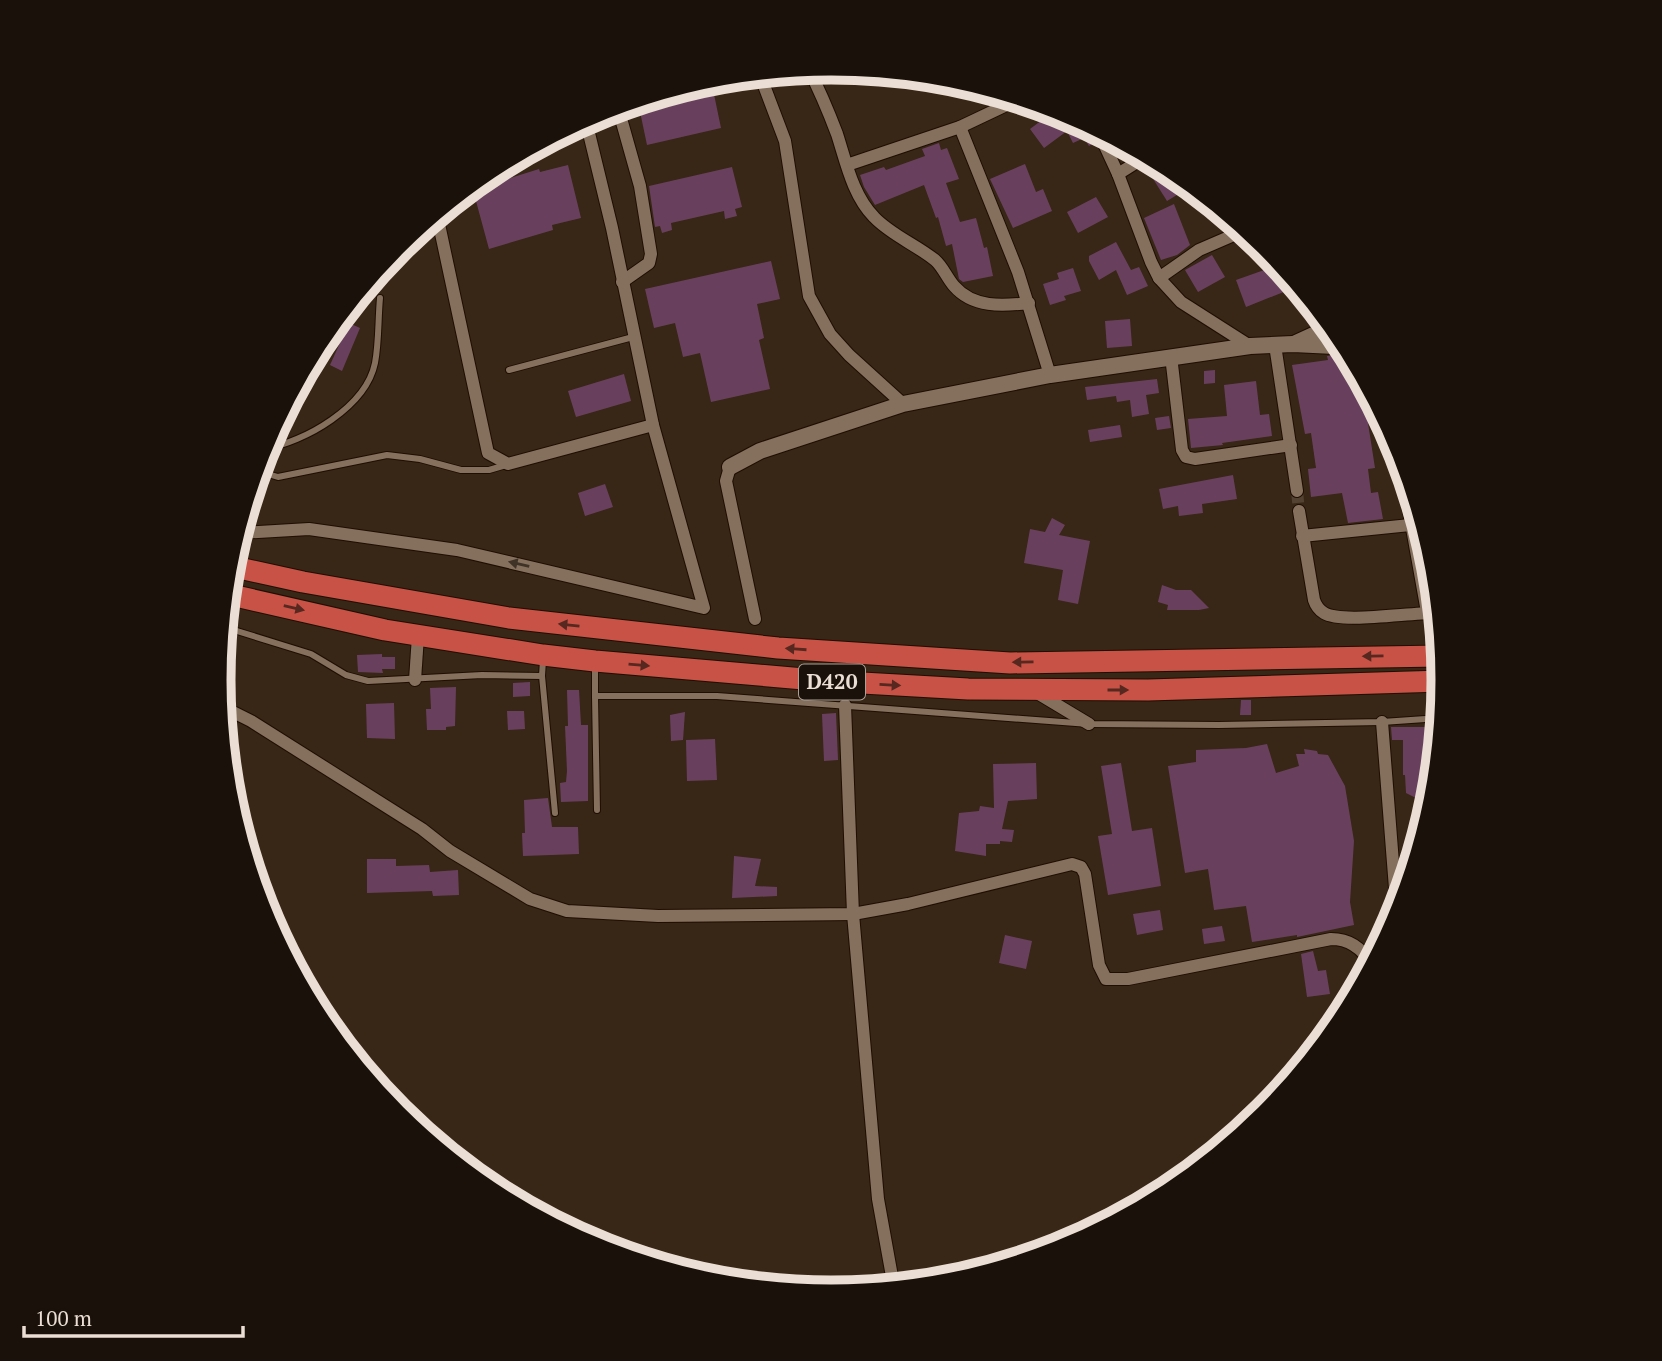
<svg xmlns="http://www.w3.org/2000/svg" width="1662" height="1361" font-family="'PT Serif',serif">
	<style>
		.building { fill: #68405d }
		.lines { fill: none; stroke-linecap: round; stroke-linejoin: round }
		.minor-tunnel { stroke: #534232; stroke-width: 12; stroke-dasharray: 12 6; stroke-linecap: butt }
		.service-casing { stroke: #1f0e02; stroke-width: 8 }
		.minor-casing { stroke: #1f0e02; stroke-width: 14 }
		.tertiary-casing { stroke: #1f0e02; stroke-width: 18 }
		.trunk-casing { stroke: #1f0e02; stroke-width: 23 }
		.service { stroke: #85705e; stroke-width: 6 }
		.minor { stroke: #85705e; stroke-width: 12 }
		.tertiary { stroke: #85705e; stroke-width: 16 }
		.trunk { stroke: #c85246; stroke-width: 21 }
		.oneway { fill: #3f3227 }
		.oneway2 { fill: #56281f }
		.labels { text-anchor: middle; stroke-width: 7; stroke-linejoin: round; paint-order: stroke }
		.shield { fill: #19110a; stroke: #aca097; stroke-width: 2 }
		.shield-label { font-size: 21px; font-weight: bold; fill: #ebded4 }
		.rim { fill: none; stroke: #ebded4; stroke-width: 9 }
	</style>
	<rect width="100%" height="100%" fill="#382616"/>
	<g class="building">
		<polygon points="711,80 721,128 647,145 638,102"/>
		<polygon points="960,83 971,86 987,91 966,99"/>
		<polygon points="1054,111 1068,117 1083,136 1073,119 1091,129 1091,136 1094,143 1089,146 1084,138 1073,143 1067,131 1044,148 1030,129"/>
		<polygon points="939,143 941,150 947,148 959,179 946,183 960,222 976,218 984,248 987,247 993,276 963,282 959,279 952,244 946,246 938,217 936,218 924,185 875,205 864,187 860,175 884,167 886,170 925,156 922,149"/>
		<polygon points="1025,164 1036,192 1043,189 1052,211 1013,228 990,179"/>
		<polygon points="568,165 581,218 552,225 553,230 489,249 473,190 539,169 540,172"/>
		<polygon points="732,167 742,207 735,209 737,216 725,219 724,211 671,223 672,230 662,233 660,226 655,227 649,186"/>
		<polygon points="1162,167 1190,187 1167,201 1150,174"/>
		<polygon points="1096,197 1108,217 1078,233 1067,212"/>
		<polygon points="1174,204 1190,245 1177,255 1161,260 1144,218"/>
		<polygon points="1116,242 1131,270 1139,267 1148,286 1127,295 1116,270 1099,280 1089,261 1089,256"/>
		<polygon points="1212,255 1225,277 1198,292 1185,270"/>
		<polygon points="771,261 780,299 757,304 764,338 759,340 770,389 711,402 700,353 683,357 675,323 654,328 645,289"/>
		<polygon points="1278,265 1296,287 1246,307 1236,280"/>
		<polygon points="1073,268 1081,291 1064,296 1066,300 1050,305 1043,284 1059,279 1057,273"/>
		<polygon points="1130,319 1132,346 1107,348 1105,321"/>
		<polygon points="349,323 360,328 342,371 330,365"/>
		<polygon points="1347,353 1367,390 1363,391 1375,468 1368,469 1371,493 1378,492 1383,519 1348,523 1342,493 1311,497 1308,469 1316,468 1311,433 1305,434 1292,365 1328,360 1327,356"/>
		<polygon points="1215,370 1215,383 1204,384 1204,371"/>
		<polygon points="624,374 631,401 576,417 568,391"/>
		<polygon points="1157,379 1159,393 1146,395 1149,414 1132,417 1130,400 1117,402 1116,396 1087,400 1085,387"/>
		<polygon points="1256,381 1260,415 1269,414 1272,436 1222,443 1223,445 1191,448 1188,419 1227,416 1224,385"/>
		<polygon points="1169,416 1171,428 1157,430 1155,418"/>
		<polygon points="1120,425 1122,437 1090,442 1088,430"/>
		<polygon points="1233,475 1237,499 1202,504 1203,513 1179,516 1178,506 1163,509 1159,489"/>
		<polygon points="605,484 613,507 585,516 578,493"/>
		<polygon points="1052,518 1065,525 1059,535 1090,541 1078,604 1058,600 1063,570 1024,563 1030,529 1045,532"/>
		<polygon points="1162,585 1176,590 1191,590 1209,608 1199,610 1167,610 1168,605 1158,602"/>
		<polygon points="382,654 382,657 395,657 395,669 382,669 383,673 358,672 357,655"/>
		<polygon points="530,682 530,696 513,697 513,683"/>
		<polygon points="456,687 455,726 446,727 446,730 427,730 426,709 431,709 430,688"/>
		<polygon points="567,690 579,690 581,725 588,725 588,801 561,802 560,783 566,782 567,771 565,726 568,726"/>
		<polygon points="1241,700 1251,700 1251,715 1240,715"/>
		<polygon points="394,703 395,739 367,738 366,704"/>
		<polygon points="507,711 524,711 525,729 508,730"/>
		<polygon points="685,712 683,740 671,741 670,715"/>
		<polygon points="836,713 838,760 824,761 822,714"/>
		<polygon points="1391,727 1435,727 1427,782 1433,784 1430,805 1406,793 1405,775 1403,775 1403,740 1392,740"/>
		<polygon points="715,739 717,780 687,781 686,740"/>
		<polygon points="1267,744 1276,773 1299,766 1296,754 1305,754 1304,749 1317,751 1318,754 1328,755 1345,786 1354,841 1350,902 1354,925 1297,937 1297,935 1252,942 1246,906 1214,910 1208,869 1185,873 1168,766 1196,762 1196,750 1246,748"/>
		<polygon points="1036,763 1037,799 1008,801 1002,829 1014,830 1012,842 1000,841 1000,844 986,844 986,856 955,851 959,813 979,811 980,806 994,808 993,764"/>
		<polygon points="1121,763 1132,831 1152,828 1161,886 1108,895 1098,836 1112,834 1101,766"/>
		<polygon points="548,798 552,827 578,827 579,854 523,856 522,833 525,833 524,800"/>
		<polygon points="734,856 761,859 755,886 777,887 777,896 732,898"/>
		<polygon points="367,859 396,859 396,866 429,865 430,872 458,870 459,895 433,896 432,891 367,893"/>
		<polygon points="1160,910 1163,930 1137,935 1133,914"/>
		<polygon points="1222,926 1225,941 1204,944 1202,929"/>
		<polygon points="1005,935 1032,941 1026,969 999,963"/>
		<polygon points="1313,951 1318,971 1326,970 1330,994 1307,997 1301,954"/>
	</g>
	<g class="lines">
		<polyline class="minor-tunnel" points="1297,491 1299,511"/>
		<g class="service-casing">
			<g id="service">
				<polyline points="573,128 586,126"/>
				<polyline points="509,370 633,337"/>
				<path d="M264,449C305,442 366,407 375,363C379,342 378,319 380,298"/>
				<polyline points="258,471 278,477 387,455 420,459 461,470 489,470 506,465"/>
				<polyline points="224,627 311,654 346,675 368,681 482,675 542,676 543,660"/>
				<polyline points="595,665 595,696 717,696 1089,724 1219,725 1382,722 1440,718"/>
				<polyline points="542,676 555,813"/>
				<polyline points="595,696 597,810"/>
			</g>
		</g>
		<g class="minor-casing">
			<g id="minor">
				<path d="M809,70C820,91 829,113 837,134C846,162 853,196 874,217C891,235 915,244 935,260C943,267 947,278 954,286C973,308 1002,306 1029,303"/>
				<polyline points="760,75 785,141 809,296 830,334 849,355 903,404"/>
				<polyline points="618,108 640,186 651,254 649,263 622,282"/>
				<polyline points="960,127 1018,272 1050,375"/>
				<polyline points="1099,133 1118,174 1151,262 1159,278 1181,302 1250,346"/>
				<polyline points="847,165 960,127 1017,100"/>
				<polyline points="1118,174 1145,157"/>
				<polyline points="437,215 488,453 508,464 653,425"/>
				<polyline points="1159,278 1199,250 1243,231"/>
				<polyline points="1275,345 1297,491"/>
				<polyline points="1171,356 1182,450 1186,457 1195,459 1291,445"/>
				<polyline points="1398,450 1427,612"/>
				<polyline points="730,467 726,481 755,619"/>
				<path d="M1299,511L1314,600C1316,606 1319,610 1324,613C1342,624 1412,612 1437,613"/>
				<polyline points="239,533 309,529 457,550 704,608 653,425 612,228 586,121"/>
				<polyline points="1302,536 1420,524"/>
				<polyline points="415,680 418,636"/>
				<polyline points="1034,691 1089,724"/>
				<polyline points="845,705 853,914 878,1199 893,1282 874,1289"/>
				<path d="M221,706L251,721L422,829L450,851L530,899L567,911L658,916L853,914L908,904L1072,864L1081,867L1085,874L1099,965L1106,979H1128L1331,939C1349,939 1362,948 1371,964"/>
				<polyline points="1382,722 1397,914"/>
			</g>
		</g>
		<g class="tertiary-casing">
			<g id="tertiary">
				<polyline points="1296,343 1320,332 1331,330"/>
				<polyline points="730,467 760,451 903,404 1050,375 1250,346 1293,344 1334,346 1342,344"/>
			</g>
		</g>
		<g class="trunk-casing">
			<g id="trunk">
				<polyline points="230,566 303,582 509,618 778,648 1010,663 1441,656"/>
				<polyline points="227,594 385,630 543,655 595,661 827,681 968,689 1148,690 1443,681"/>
			</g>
		</g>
		<use href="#service" class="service"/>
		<use href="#minor" class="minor"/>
		<use href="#tertiary" class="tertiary"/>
		<use href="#trunk" class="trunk"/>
	</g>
	<defs><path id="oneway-solid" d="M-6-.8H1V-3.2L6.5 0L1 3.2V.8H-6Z" transform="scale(1.75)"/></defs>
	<use class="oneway" href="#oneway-solid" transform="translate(519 564) rotate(-167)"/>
	<g class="oneway2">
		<use href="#oneway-solid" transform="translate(294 608) rotate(13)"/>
		<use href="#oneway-solid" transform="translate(569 625) rotate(-174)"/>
		<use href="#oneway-solid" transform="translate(796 649) rotate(-176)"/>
		<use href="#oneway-solid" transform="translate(1373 656) rotate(179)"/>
		<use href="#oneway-solid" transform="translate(1023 662) rotate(179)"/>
		<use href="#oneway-solid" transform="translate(639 665) rotate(5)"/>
		<use href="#oneway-solid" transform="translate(890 685) rotate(3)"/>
		<use href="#oneway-solid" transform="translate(1118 690)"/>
	</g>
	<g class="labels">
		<rect class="shield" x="799" y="664.5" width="66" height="35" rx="5"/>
		<g class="shield-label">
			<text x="832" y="689">D420</text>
		</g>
	</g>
	<path d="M0 0H1662V1361H0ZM231 680a600 600 0 1 1 1200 0a600 600 0 1 1-1200 0Z" fill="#19110a" fill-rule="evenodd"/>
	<path class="rim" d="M231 680a600 600 0 1 1 1200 0a600 600 0 1 1-1200 0Z"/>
	<path d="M24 1326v10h219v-10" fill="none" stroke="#ebded4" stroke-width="3.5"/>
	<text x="35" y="1326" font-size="21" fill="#ebded4" stroke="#19110a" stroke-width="5" paint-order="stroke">100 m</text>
</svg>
